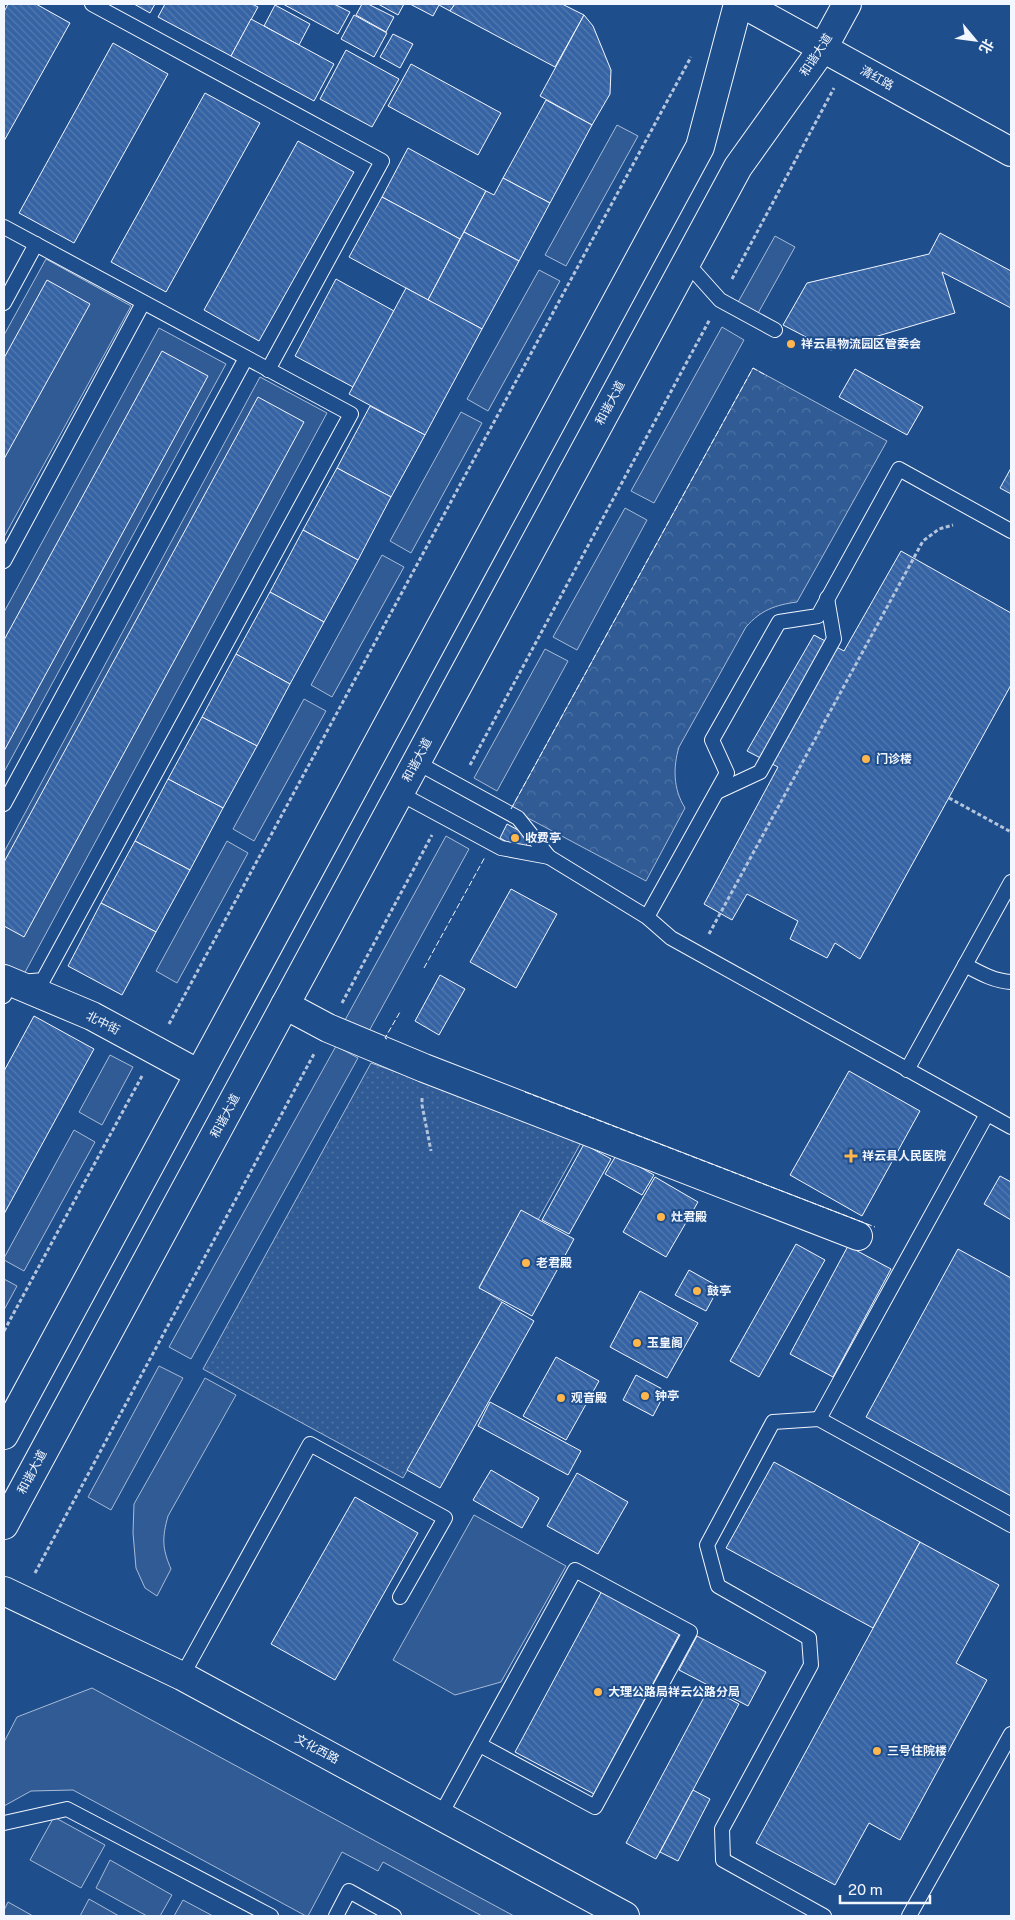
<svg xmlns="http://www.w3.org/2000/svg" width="1015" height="1920" font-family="'Public Sans','Noto Sans SC',sans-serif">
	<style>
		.green { fill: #305b95; stroke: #a8bbd7 }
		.forest { fill: url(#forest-crowns); stroke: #a8bbd7 }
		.park { fill: url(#park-dots); stroke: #a8bbd7 }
		.building { fill: url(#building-back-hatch); stroke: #f2f6ff }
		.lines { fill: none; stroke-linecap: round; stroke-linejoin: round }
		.service-casing { stroke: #f2f6ff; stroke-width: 16 }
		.minor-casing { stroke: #f2f6ff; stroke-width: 30 }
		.tertiary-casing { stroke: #f2f6ff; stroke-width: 30 }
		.secondary-casing { stroke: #f2f6ff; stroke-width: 30 }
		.primary-casing { stroke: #f2f6ff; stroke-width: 30 }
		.path { stroke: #b3c4dc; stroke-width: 3; stroke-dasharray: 4 2.5; stroke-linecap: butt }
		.service { stroke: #1f4e8c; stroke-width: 14 }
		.minor { stroke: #1f4e8c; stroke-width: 28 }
		.tertiary { stroke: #1f4e8c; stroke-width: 28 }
		.secondary { stroke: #1f4e8c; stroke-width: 28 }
		.primary { stroke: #1f4e8c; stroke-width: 28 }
		.fence { stroke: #f2f6ff; stroke-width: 1; stroke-dasharray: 6 2.5; stroke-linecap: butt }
		.poi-dot { fill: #ffb74d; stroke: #1f4e8c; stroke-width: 2 }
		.labels { text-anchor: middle; stroke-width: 4; stroke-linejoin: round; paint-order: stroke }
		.street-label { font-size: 12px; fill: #f2f6ff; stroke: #1f4e8c }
		.poi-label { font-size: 12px; font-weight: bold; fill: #f2f6ff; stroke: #1f4e8c; text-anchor: start }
	</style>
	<defs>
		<pattern id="forest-crowns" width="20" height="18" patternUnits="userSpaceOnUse" patternTransform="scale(1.25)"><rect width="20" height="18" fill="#305b95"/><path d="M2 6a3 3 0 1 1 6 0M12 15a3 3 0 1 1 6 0" fill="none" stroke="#4e73a5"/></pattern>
		<pattern id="park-dots" width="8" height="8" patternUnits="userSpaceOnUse" patternTransform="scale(1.25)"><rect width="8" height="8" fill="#305b95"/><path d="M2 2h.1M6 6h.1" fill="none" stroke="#4e73a5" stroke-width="1.8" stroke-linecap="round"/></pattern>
		<pattern id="building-back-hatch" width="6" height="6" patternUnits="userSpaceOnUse" patternTransform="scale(1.25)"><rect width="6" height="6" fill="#3563a3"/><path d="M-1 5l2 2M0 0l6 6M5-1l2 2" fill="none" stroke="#537ab1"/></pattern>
	</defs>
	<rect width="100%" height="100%" fill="#1f4e8c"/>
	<g class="green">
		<polygon points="617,125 638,136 566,266 545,255"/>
		<polygon points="775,236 795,247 752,324 732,313"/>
		<polygon points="46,259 131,306 4,537 4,335"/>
		<polygon points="539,270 560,281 488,411 467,399"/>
		<polygon points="722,327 744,340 654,503 631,491"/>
		<polygon points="159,328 226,364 4,772 4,612"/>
		<polygon points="260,377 327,413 23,976 4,966 4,852"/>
		<polygon points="461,412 482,423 411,553 390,541"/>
		<polygon points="625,508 647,520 577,650 553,637"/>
		<polygon points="382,555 404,567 332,697 311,685"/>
		<polygon points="545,649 568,661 497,791 474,778"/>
		<polygon points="304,699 326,711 254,841 233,829"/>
		<polygon points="446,836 469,849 368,1033 345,1020"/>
		<polygon points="227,841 248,853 177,983 156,971"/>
		<polygon points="336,1046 358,1058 191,1359 169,1347"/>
		<polygon points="110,1055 133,1067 102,1125 79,1112"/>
		<polygon points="74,1130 95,1142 24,1271 4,1260 4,1258"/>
		<polygon points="4,1279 17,1286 4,1310"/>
		<polygon points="159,1366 183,1378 111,1510 88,1497"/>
		<path d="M205,1378L236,1395L168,1516C162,1538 162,1548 171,1569L157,1596L145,1588L136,1568L133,1533L134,1504Z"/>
		<polygon points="474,1515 566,1566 501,1682 455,1695 393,1660"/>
		<polygon points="92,1688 514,1916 482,1916 383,1862 378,1871 342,1852 308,1916 306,1916 73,1790 31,1791 4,1806 4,1742 17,1717"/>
		<polygon points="54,1817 105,1845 81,1888 30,1860"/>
		<polygon points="110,1860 172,1895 160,1916 147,1916 96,1888"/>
		<polygon points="89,1899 119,1916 80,1916"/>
		<polygon points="183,1900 213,1916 174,1916"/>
		<polygon points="8,1902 33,1916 4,1916 4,1910"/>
	</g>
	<path class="forest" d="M753,368L887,441L797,602C775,605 761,610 746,627L679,747C673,767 673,789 685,808L646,881L511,809Z"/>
	<polygon class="park" points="371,1063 583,1139 538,1220 521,1211 479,1287 502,1302 403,1478 203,1369"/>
	<g class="building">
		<polygon points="8,4 36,4 70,23 4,141 4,12"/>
		<polygon points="134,4 155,4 150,13"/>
		<polygon points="165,4 252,4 258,7 231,56 158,17"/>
		<polygon points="283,4 334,4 350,12 338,34"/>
		<polygon points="362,4 368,4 394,17 386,32 356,15"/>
		<polygon points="378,4 404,4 398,15"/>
		<polygon points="410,4 455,4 450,11 439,5 433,16"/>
		<polygon points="455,4 562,4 584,15 555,67 450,11"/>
		<polygon points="275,5 310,24 299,45 264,26"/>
		<polygon points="354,15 387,33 374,57 341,39"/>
		<polygon points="584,15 593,26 611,70 610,94 592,125 540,96"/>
		<polygon points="251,19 334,64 314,101 231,56"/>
		<polygon points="393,34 413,44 400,68 380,57"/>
		<polygon points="113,43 168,74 74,243 19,213"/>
		<polygon points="346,50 399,79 372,127 320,99"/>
		<polygon points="411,64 501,113 478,155 388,106"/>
		<polygon points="205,93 260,123 166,292 111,262"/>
		<polygon points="546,100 592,125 550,203 503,178"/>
		<polygon points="298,141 354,172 259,341 204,310"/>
		<polygon points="408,148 486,191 460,239 382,197"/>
		<polygon points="503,178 550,203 519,261 464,232 486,191 494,195"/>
		<polygon points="382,197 460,239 428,300 349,257"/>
		<polygon points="464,232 519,261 482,329 428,300"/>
		<polygon points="940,233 1011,271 1011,308 942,272 955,313 831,350 783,325 807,283 929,254"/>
		<polygon points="336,279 394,311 353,387 295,356"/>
		<polygon points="47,280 90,304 4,459 4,358"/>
		<polygon points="406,288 482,329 425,435 349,394"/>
		<polygon points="162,351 208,376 4,751 4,640"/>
		<polygon points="855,369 923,407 907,435 839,397"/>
		<polygon points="258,397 304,422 24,937 4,926 4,862"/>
		<polygon points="370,406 425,435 391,497 337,468"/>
		<polygon points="337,468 391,497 358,560 303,530"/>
		<polygon points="1011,468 1011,494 1000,488"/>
		<polygon points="303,530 358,560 324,622 270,592"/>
		<polygon points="901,551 1011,613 1011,685 860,959 835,943 827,958 790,939 798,921 747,894 732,920 704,904 778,767 747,751 814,635 844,651"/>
		<polygon points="270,592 324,622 290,684 236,654"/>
		<polygon points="236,654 290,684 257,746 202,717"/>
		<polygon points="202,717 257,746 223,808 168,779"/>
		<polygon points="168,779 223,808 190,870 135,841"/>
		<polygon points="507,824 531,837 523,851 500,838"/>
		<polygon points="135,841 190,870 156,932 101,903"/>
		<polygon points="511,889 557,914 516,988 470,962"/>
		<polygon points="101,903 156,932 122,995 68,966"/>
		<polygon points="440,975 465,989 439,1035 415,1021"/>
		<polygon points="34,1016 94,1049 4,1214 4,1071"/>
		<polygon points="849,1071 920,1111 862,1216 790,1175"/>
		<polygon points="584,1144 611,1159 569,1234 542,1220"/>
		<polygon points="617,1154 654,1175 642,1195 605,1174"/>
		<polygon points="1000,1176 1011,1182 1011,1220 984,1204"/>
		<polygon points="655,1177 698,1202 666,1257 623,1232"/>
		<polygon points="521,1210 574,1239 532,1316 479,1288"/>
		<polygon points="796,1244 825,1260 759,1377 730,1361"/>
		<polygon points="848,1246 891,1269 833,1377 790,1354"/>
		<polygon points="958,1249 1011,1278 1011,1496 866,1417"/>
		<polygon points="689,1270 719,1287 706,1311 675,1295"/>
		<polygon points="640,1291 698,1323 667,1378 610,1347"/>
		<polygon points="502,1302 534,1321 440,1488 407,1470"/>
		<polygon points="556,1357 599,1381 566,1440 523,1416"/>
		<polygon points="636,1375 666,1391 653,1416 623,1400"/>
		<polygon points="490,1402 581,1451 568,1475 478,1426"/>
		<polygon points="774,1462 920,1542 873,1628 726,1548"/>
		<polygon points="491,1470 539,1498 522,1528 473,1500"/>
		<polygon points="577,1473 628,1502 598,1554 547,1526"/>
		<polygon points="355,1497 418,1533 335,1680 271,1644"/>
		<polygon points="920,1542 999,1585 956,1663 987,1680 900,1840 869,1823 835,1885 756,1843"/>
		<polygon points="603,1589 681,1631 594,1794 515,1752"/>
		<polygon points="697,1636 766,1672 748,1706 679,1670"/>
		<polygon points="709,1688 739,1704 656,1859 626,1843"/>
		<polygon points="693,1790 710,1799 678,1861 660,1852"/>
	</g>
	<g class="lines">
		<g class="service-casing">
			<g id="service">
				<polyline points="92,4 382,161 268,370"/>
				<polyline points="4,227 351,414 43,980 11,983 4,996"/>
				<polyline points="686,262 720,300 775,330"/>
				<polyline points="4,303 36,244"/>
				<polyline points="4,561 143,303"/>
				<polyline points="416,762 518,818 549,857 647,917 671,938 1011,1127"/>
				<polyline points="717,792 760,772 834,639 827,598"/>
				<polyline points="399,793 501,848 549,857"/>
				<polyline points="4,804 246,358"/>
				<polyline points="647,917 727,773 712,740 779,622 818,616 899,469 1011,531"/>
				<path d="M965,965C980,973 994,981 1011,982"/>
				<polyline points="907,1070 1011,882"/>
				<polyline points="819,1419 987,1114"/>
				<polyline points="182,1676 310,1444 445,1518 400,1597"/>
				<polyline points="440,1816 575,1570 690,1632 595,1807 480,1745"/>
				<polyline points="4,1823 67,1809 271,1916"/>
				<polyline points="336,1916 349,1891 394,1916"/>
				<polyline points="824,1916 723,1860 722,1829 811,1665 809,1638 718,1586 707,1545 773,1422 819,1419 1011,1525"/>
				<polyline points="909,1916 1011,1734"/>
			</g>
		</g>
		<g class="minor-casing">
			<g id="minor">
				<polyline points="4,979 92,1016 199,1074"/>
				<polyline points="285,1005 328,1028 424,1068 858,1236"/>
			</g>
		</g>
		<g class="tertiary-casing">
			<polyline id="tertiary" points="4,1591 182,1676 625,1916"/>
		</g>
		<g class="secondary-casing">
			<polyline id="secondary" points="743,4 1011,152"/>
		</g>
		<g class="primary-casing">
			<g id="primary">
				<polyline points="4,1435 700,147 738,4"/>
				<polyline points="4,1525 738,167 823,48 847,4"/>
			</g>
		</g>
		<g class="path">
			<polyline points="732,279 834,88"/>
			<polyline points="470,765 710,319"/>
			<polyline points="949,798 1011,832"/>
			<polyline points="709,934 923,541 939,529 953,525"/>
			<polyline points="342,1003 432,835"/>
			<polyline points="169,1024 691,57"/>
			<polyline points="422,1098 422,1105 431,1151"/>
			<polyline points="4,1331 142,1076"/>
			<polyline points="35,1573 315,1052"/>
		</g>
		<use href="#service" class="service"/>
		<use href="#minor" class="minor"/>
		<use href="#tertiary" class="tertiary"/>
		<use href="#secondary" class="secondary"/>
		<use href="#primary" class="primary"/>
		<g class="fence">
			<polyline points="511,809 753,368 767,376"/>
			<polyline points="424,968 485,857"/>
			<polyline points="387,1039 385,1038 400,1012"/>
			<polyline points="525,1092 875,1227"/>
		</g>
	</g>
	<g class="poi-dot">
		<circle cx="791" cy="344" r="5"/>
		<circle cx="866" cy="759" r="5"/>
		<circle cx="515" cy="838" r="5"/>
		<path d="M848.5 1148.5h5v5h5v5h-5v5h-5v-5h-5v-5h5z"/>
		<circle cx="661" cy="1217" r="5"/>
		<circle cx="526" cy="1263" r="5"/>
		<circle cx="697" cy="1291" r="5"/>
		<circle cx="637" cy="1343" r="5"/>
		<circle cx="645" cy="1396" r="5"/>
		<circle cx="561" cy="1398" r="5"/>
		<circle cx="598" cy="1692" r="5"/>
		<circle cx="877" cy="1751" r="5"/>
	</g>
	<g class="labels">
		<g class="street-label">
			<text transform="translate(816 55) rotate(-57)" y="4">和谐大道</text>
			<text transform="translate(877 78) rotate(29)" y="4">清红路</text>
			<text transform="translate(610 403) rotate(-62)" y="4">和谐大道</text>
			<text transform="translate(417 760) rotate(-62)" y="4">和谐大道</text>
			<text transform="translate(103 1023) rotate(27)" y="4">北中街</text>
			<text transform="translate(225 1116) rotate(-62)" y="4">和谐大道</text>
			<text transform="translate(32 1472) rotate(-62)" y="4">和谐大道</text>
			<text transform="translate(317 1749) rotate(28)" y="4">文化西路</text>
		</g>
		<g class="poi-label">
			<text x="801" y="348">祥云县物流园区管委会</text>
			<text x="876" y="763">门诊楼</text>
			<text x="525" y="842">收费亭</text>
			<text x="862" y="1160">祥云县人民医院</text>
			<text x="671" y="1221">灶君殿</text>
			<text x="536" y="1267">老君殿</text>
			<text x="707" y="1295">鼓亭</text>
			<text x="647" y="1347">玉皇阁</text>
			<text x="655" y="1400">钟亭</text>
			<text x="571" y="1402">观音殿</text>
			<text x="608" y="1696">大理公路局祥云公路分局</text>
			<text x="887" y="1755">三号住院楼</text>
		</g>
	</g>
	<rect width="1015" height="1920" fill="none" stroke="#f2f6ff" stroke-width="10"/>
	<g transform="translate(975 40) rotate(119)" stroke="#1f4e8c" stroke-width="4" paint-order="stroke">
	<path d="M0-4L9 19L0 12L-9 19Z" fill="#f2f6ff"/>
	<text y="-8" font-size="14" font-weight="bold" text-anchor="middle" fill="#f2f6ff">北</text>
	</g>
	<path d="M840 1895v8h90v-8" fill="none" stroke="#f2f6ff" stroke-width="2.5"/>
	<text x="848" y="1895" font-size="15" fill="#f2f6ff" stroke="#1f4e8c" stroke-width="4" paint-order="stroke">20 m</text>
</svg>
